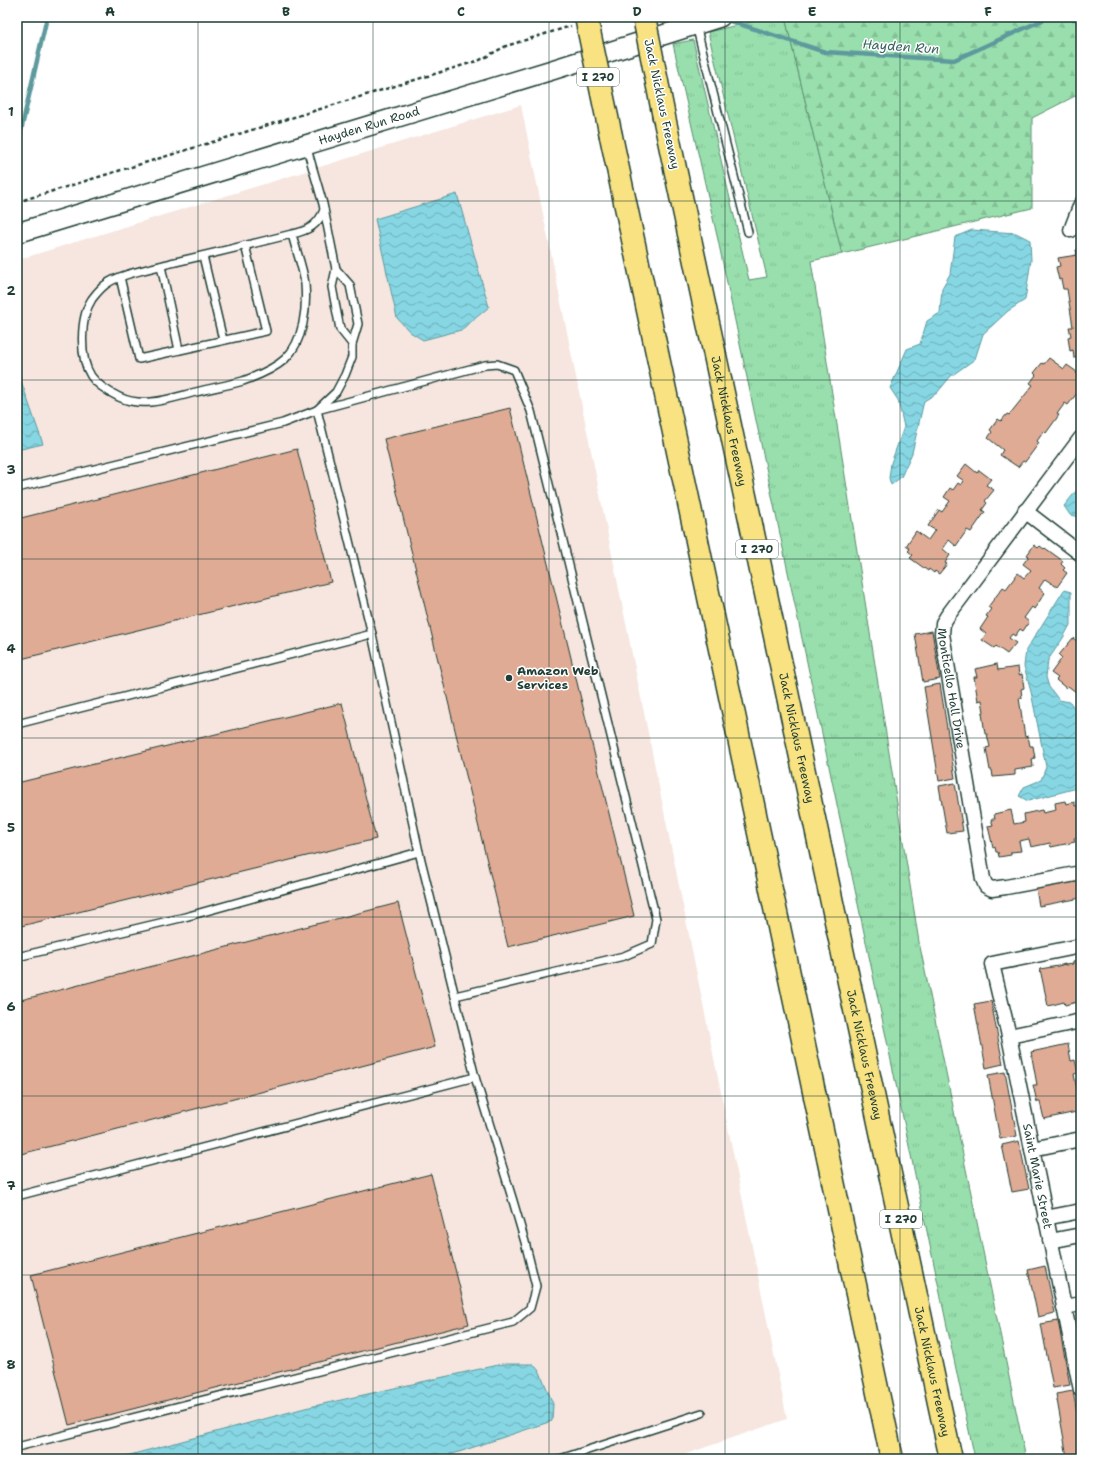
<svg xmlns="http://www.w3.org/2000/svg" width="1098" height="1476" font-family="'Shantell Sans',sans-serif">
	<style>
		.built { fill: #f6e6df }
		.grass { fill: url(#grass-tufts); stroke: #5c8e70 }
		.forest { fill: url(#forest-firs); stroke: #5c8e70 }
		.water { fill: url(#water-waves); stroke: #5d999d }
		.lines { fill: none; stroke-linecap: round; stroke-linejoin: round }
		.stream { stroke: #5d999d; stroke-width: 4.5 }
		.building { fill: #e0ab95; stroke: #1f3d34 }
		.lane-casing { stroke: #1f3d34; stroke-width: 10 }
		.street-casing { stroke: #1f3d34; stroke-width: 17 }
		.secondary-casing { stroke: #1f3d34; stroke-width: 22 }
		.highway-casing { stroke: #1f3d34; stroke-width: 25 }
		.path { stroke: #1f3d34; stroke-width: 2.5; stroke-dasharray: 4 3; stroke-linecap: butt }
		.lane { stroke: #fff; stroke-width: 7 }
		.street { stroke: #fff; stroke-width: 14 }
		.secondary { stroke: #fff; stroke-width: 19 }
		.highway { stroke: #f8e281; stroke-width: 22 }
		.highway-bridge-casing { stroke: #1f3d34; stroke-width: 25; stroke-linecap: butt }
		.highway-bridge { stroke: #f8e281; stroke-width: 22 }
		.grid { fill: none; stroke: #1f3d34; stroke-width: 1; stroke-opacity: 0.55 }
		.poi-dot { fill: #1f3d34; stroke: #fff; stroke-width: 1.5 }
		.labels { text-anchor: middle; stroke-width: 3; stroke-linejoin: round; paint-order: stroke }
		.shield { fill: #fff; stroke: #627771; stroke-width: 1 }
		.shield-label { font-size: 11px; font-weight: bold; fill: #1f3d34 }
		.street-label { font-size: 12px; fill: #1f3d34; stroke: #fff }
		.poi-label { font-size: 12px; font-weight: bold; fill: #1f3d34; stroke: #fff; text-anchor: start }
		.water-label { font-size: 13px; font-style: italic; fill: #396360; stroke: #fff }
		.neatline { fill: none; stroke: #1f3d34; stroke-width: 1.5 }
		.grid-label { font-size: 13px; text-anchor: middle; font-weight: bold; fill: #1f3d34 }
	</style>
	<defs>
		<pattern id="grass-tufts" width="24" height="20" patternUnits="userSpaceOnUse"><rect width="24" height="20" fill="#98dfad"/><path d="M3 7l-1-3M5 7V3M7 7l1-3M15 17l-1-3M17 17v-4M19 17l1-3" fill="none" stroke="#83c095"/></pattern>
		<pattern id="forest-firs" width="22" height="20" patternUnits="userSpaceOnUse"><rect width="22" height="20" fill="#98dfad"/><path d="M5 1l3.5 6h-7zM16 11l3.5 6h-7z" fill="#83c095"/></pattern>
		<pattern id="water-waves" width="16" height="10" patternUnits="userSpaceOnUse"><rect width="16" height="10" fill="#86d6e3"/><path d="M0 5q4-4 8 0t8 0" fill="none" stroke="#6dafb9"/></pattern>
	</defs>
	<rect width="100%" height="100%" fill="#fff"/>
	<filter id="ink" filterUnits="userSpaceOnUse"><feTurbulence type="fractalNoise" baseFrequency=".025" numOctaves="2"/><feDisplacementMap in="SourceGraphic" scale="8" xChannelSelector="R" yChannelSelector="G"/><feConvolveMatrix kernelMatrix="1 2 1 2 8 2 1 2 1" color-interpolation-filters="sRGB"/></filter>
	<g filter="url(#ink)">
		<polygon class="built" points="521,105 787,1419 672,1459 17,1459 17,260"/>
		<polygon class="grass" points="771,17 785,17 842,254 811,261 919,942 1026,1459 975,1459 718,240 673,44 693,40 749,280 767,277 708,32"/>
		<polygon class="forest" points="785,17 1081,17 1081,93 1032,118 1032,208 842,254"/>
		<g class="water">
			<polygon points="457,194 489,307 461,330 423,340 410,332 397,318 375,219"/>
			<polygon points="972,230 1016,233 1030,240 1031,260 1025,300 1008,311 983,334 975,359 951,376 937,393 924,401 912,453 901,477 891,485 889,478 891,463 904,427 898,400 890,388 907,349 920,344 927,321 940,313 942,288 950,274 955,237"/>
			<polygon points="20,378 43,444 17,450 17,380"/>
			<polygon points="1081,485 1081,517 1070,515 1064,506"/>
			<polygon points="1064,590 1071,592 1071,623 1063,638 1048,660 1046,677 1049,687 1059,700 1070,702 1081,717 1081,787 1028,801 1019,796 1024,787 1041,780 1046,767 1031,692 1024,666 1026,650"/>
			<polygon points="502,1364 533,1364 540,1372 553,1404 552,1421 438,1459 115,1459 305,1408"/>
		</g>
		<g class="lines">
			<g class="stream">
				<polyline points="724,19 825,52 954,60 1045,19 1081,19"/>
				<polyline points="17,148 47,17"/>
			</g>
		</g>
		<g class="building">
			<polygon points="1081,249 1081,357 1074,358 1073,350 1070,351 1068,337 1071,336 1069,327 1073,327 1067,289 1063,289 1061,279 1059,280 1056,267 1060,266 1058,258 1077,255 1076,250"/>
			<polygon points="1049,358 1064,369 1067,365 1077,372 1076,373 1081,377 1081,383 1079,385 1081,388 1068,405 1065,403 1057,414 1059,415 1046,433 1044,431 1037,441 1039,443 1025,462 1023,461 1018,467 1000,455 1003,450 988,438 992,432 990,430 998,419 1001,421 1007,414 1009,415 1033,385 1030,383 1036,375 1034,373 1042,363 1044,364"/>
			<polygon points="510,408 634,916 508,947 384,439"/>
			<polygon points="297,449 331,582 17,660 17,519"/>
			<polygon points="966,464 977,473 979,470 991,479 986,485 994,490 985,501 987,503 982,510 985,512 971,532 967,530 956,546 949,540 943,549 950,555 945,563 947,564 939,574 935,571 934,573 929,569 928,571 910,558 913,555 908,551 910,549 906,546 916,531 928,540 935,530 928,526 939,510 942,512 950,501 944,497 950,488 953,490 958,483 961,485 964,481 957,476"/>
			<polygon points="1034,545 1038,548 1040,546 1044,549 1045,548 1063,561 1061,564 1065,568 1063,570 1067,573 1057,587 1045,579 1039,588 1045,593 1034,609 1032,607 1024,618 1029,622 1023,631 1020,629 1015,636 1012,634 1009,638 1016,643 1007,654 996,646 994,648 982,640 986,634 980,629 988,617 986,616 991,609 988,607 1003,587 1006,589 1018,573 1024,578 1031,570 1023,564 1029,556 1027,555"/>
			<polygon points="932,631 940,679 923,682 915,634"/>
			<polygon points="1073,638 1079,643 1081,641 1081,692 1078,689 1076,692 1068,686 1066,688 1056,680 1058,678 1051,673 1062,658 1059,655"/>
			<polygon points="997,664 998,670 1018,667 1019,675 1022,674 1024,688 1021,689 1022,698 1019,698 1025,737 1028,736 1030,746 1033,746 1035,758 1032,759 1033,767 1015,770 1015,775 993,777 992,770 990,770 986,748 990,747 987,734 985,734 982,713 984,712 982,700 978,701 974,677 977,677 975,669"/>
			<polygon points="940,684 955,778 939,781 924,687"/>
			<polygon points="342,703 376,839 17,927 17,783"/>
			<polygon points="955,783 963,831 947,833 939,786"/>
			<polygon points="1079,796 1081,796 1081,837 1074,838 1075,842 1051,847 1050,843 1031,847 1029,839 1019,841 1021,851 1011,852 1011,855 999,857 998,852 996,852 995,847 993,848 988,826 993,825 991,819 995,819 994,814 1011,810 1014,824 1025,822 1024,814 1042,810 1043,813 1056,810 1055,803 1065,801 1066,804 1075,802 1075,806 1080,805"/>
			<polygon points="1081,881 1081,898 1039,906 1036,889"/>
			<polygon points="398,903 435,1047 17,1155 17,1001"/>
			<polygon points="1081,960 1081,1001 1065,1005 1064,1002 1048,1006 1040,969 1058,966 1065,964 1065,965 1073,964 1073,962"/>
			<polygon points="991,1001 1003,1064 986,1068 974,1004"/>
			<polygon points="1068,1044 1071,1061 1075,1060 1078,1073 1074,1074 1081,1111 1044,1119 1040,1102 1037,1102 1033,1085 1037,1085 1031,1052"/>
			<polygon points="1005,1072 1017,1136 1000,1139 988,1075"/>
			<polygon points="1019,1141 1029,1189 1012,1192 1002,1145"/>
			<polygon points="1081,1153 1081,1178 1076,1154"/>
			<polygon points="431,1174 469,1324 69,1425 31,1275"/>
			<polygon points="1045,1266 1055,1313 1038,1317 1028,1270"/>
			<polygon points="1058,1321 1070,1385 1053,1388 1041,1324"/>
			<polygon points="1073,1391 1081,1436 1081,1455 1067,1457 1056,1394"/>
		</g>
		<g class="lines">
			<g class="lane-casing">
				<g id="lane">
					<polyline points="696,25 748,232"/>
					<polyline points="306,145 323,204 336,269 332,287 340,329 352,344"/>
					<path d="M292,234C296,251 303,267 305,284C307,308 304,341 285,359C274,369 257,376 243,381C228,385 212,388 196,392C171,398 144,409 119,397C109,392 97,385 91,376C79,358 80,317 92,299C95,295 100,289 105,285C118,274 154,268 171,263C211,254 252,244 292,234C308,231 318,225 324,210"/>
					<polyline points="203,256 223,340"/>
					<polyline points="161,266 179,350"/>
					<polyline points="120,277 139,359 266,331 245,245"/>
					<polyline points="318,409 336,392 345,375 352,357 352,344 358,324 350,285 336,269"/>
					<polyline points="17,488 283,423 317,410 485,365 497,364 514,370 531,411 656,919 652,944 624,956 455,996"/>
					<polyline points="17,724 372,634 317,410"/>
					<polyline points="17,957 185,917 419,852 372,634"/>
					<polyline points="17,1196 475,1077 419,852"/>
					<polyline points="17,1447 513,1322 530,1308 536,1286 525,1242 513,1201 475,1077"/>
					<polyline points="560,1459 702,1413"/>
				</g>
			</g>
			<g class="street-casing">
				<g id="street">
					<polyline points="1071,230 1081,204"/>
					<path id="s1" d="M1081,438L948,615L943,623L942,634L983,879L986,886L992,889L1006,887L1081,873"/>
					<polyline points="1025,511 1081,554"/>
					<path id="s2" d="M1081,946L992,964L1009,1036L1081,1390"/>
					<polyline points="1009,1036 1081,1021"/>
					<polyline points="1032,1149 1081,1139"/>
					<polyline points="1045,1218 1081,1211"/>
					<polyline points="1050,1241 1081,1235"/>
					<polyline points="1064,1307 1081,1304"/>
				</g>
			</g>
			<g class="secondary-casing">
				<g id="secondary">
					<path id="s3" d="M17,233L552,70L720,17"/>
				</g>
			</g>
			<g class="highway-casing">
				<g id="highway">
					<path id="s4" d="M664,117L951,1459"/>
					<polyline points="611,136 892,1459"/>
				</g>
			</g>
			<polyline class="path" points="17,202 480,60 506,46 571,26"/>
			<use href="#lane" class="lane"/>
			<use href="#street" class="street"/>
			<use href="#secondary" class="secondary"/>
			<use href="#highway" class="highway"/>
			<g class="highway-bridge-casing">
				<g id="highway-bridge">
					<polyline points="586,17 611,136"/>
					<polyline points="644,17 664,117"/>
				</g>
			</g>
			<use href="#highway-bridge" class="highway-bridge"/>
		</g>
	</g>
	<path class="grid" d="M198,17V1459M373,17V1459M549,17V1459M725,17V1459M900,17V1459M17,201H1081M17,380H1081M17,559H1081M17,738H1081M17,917H1081M17,1096H1081M17,1275H1081"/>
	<circle class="poi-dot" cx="509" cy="678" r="4"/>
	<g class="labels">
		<g class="shield">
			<rect x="577" y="68" width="42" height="18" rx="3"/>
			<rect x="736" y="540" width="42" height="18" rx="3"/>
			<rect x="880" y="1210" width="42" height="18" rx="3"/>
		</g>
		<g class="shield-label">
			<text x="598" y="81">I 270</text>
			<text x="757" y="553">I 270</text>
			<text x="901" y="1223">I 270</text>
		</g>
		<g class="street-label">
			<text transform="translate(662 104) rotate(78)" y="4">Jack Nicklaus Freeway</text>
			<text dy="4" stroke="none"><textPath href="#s3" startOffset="368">Hayden Run Road</textPath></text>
			<text dy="4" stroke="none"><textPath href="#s4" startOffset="311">Jack Nicklaus Freeway</textPath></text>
			<text dy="4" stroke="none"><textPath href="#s1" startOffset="297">Monticello Hall Drive</textPath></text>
			<text dy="4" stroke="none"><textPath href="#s4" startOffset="635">Jack Nicklaus Freeway</textPath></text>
			<text dy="4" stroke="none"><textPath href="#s4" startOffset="959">Jack Nicklaus Freeway</textPath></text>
			<text dy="4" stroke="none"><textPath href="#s2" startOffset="308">Saint Marie Street</textPath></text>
			<text dy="4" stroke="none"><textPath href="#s4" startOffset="1283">Jack Nicklaus Freeway</textPath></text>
		</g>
		<g class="poi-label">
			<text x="517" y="675">Amazon Web<tspan x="517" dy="14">Services</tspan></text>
		</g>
		<g class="water-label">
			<text transform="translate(901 46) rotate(4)" y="5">Hayden Run</text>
		</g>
	</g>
	<rect width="1098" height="1476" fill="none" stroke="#fff" stroke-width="44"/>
	<rect x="22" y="22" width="1054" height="1432" class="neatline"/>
	<g class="grid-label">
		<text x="110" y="16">A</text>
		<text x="286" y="16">B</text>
		<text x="461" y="16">C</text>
		<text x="637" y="16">D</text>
		<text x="812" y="16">E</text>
		<text x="988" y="16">F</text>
		<text x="11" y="116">1</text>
		<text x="11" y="295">2</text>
		<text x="11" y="474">3</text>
		<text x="11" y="653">4</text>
		<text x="11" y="832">5</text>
		<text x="11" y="1011">6</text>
		<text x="11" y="1190">7</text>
		<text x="11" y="1369">8</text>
	</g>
</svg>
